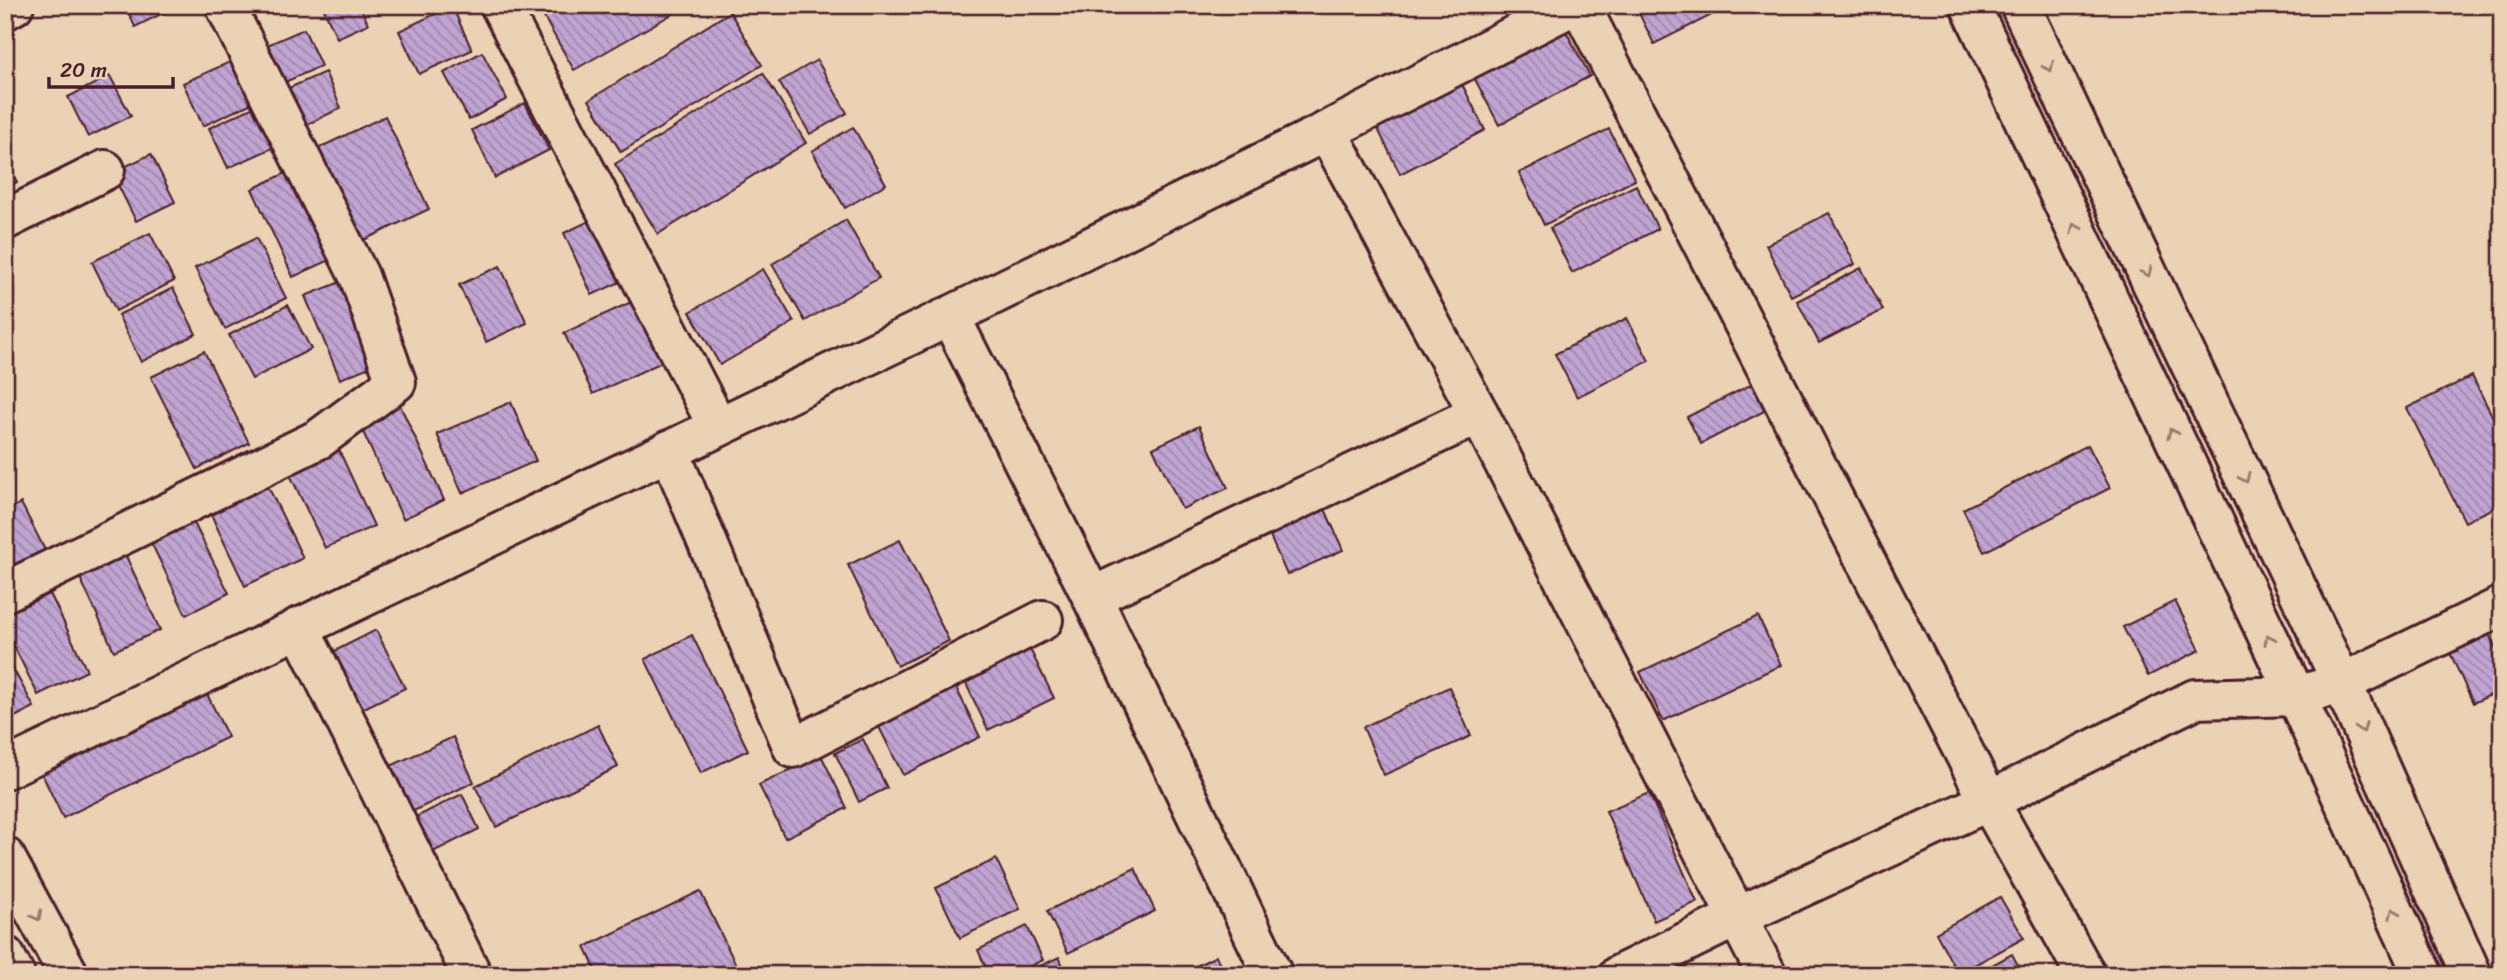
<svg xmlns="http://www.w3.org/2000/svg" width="2507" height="980" font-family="Sriracha,sans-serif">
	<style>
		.building { fill: url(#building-back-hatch); stroke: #4a1f2b; stroke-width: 2 }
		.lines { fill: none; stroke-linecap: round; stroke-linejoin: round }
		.minor-casing { stroke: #4a1f2b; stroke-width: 44 }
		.minor { stroke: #ecd2b4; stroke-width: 38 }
		.oneway { stroke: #9b7870 }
	</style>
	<defs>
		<pattern id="building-back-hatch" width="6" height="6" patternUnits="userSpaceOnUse" patternTransform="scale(1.75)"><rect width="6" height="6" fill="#c0a5d2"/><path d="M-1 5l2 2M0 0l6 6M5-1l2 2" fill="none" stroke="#9e86ab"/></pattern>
	</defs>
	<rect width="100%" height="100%" fill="#ecd2b4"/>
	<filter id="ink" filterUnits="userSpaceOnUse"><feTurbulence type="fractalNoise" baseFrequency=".0143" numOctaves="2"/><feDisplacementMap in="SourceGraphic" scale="14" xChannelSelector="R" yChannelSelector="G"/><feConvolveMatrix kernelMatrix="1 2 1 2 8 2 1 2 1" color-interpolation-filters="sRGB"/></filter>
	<g filter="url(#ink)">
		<g class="building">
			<polygon points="125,5 179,5 135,27"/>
			<polygon points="322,5 360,5 368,24 337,38"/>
			<polygon points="553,5 688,5 574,70 541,12"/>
			<polygon points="1635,5 1721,5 1724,9 1654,44"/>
			<polygon points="452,6 472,50 419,74 399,31"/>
			<polygon points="730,12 762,65 621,152 589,100"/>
			<polygon points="1560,20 1590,76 1499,125 1469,68"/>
			<polygon points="304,29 321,66 283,83 265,46"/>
			<polygon points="482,52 507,99 469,120 444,73"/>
			<polygon points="817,60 847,113 810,134 779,82"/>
			<polygon points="232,61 252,103 203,126 183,83"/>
			<polygon points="325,72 341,108 306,125 289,88"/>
			<polygon points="763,73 806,143 658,234 615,164"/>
			<polygon points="110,76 131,116 88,137 68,97"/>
			<polygon points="1458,76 1485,130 1400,174 1373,119"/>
			<polygon points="525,103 549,150 495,178 472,130"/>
			<polygon points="258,105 277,146 228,168 209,128"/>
			<polygon points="385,116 429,209 362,241 319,148"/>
			<polygon points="853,127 886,184 845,208 812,151"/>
			<polygon points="1609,129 1635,180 1544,225 1519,173"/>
			<polygon points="151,154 175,202 136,221 112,173"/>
			<polygon points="5,158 17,182 5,188"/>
			<polygon points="290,171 330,260 293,277 252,189"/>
			<polygon points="1636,185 1658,229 1572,273 1550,228"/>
			<polygon points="1829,213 1855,264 1791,296 1766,245"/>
			<polygon points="602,215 631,277 592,295 564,233"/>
			<polygon points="846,220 879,278 805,321 772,264"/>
			<polygon points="150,233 174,281 116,311 92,262"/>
			<polygon points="256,238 286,298 225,329 195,268"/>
			<polygon points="500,266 527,323 486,342 459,285"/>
			<polygon points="1861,268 1883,310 1819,343 1797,301"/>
			<polygon points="763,269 794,322 720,365 690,312"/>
			<polygon points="343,281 377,364 340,379 305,296"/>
			<polygon points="173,288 196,334 141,362 118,315"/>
			<polygon points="644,296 673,357 593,394 564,333"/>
			<polygon points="288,305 311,349 252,379 229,335"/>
			<polygon points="1627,318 1649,361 1577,397 1555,354"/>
			<polygon points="204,351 249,443 197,469 151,377"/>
			<polygon points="2472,376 2502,435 2502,504 2465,522 2407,408"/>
			<polygon points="1754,383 1768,409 1701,444 1687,417"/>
			<polygon points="511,402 536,461 462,493 437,434"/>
			<polygon points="399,403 444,500 403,519 358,421"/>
			<polygon points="1199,426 1228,488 1182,509 1153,448"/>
			<polygon points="333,437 374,526 325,548 283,460"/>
			<polygon points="2088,445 2110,488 1984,552 1963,509"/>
			<polygon points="260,470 303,558 245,586 203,498"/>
			<polygon points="21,503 45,550 5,569 5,511"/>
			<polygon points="1325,509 1343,550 1287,575 1269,534"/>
			<polygon points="189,513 229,593 186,615 147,534"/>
			<polygon points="900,540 949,641 897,666 848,565"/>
			<polygon points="120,543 160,630 114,651 74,565"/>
			<polygon points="46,585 87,671 38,695 5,628 5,605"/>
			<polygon points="2175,601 2200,650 2148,676 2123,627"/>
			<polygon points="1758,616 1781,665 1663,721 1640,672"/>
			<polygon points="376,630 405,688 348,716 319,659"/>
			<polygon points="2489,634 2502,663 2502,690 2473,703 2450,653"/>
			<polygon points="692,635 748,750 701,773 645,659"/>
			<polygon points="1025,639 1054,698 988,730 960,671"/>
			<polygon points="5,654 34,707 5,722"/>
			<polygon points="951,677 980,737 903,775 873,715"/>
			<polygon points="1449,687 1471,736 1384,775 1363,727"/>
			<polygon points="206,692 228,737 63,818 41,772"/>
			<polygon points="598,725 618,767 496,827 475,786"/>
			<polygon points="453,737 474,782 401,817 380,771"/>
			<polygon points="863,739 887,788 859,802 835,753"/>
			<polygon points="821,755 847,808 785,838 759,785"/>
			<polygon points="1649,793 1697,902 1654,921 1606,811"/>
			<polygon points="462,794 479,829 427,855 410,820"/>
			<polygon points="996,859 1020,909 960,938 936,888"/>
			<polygon points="1135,868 1155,911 1068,953 1047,911"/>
			<polygon points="700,891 739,971 733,975 598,975 585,947"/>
			<polygon points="2000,897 2024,938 1958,974 1936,933"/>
			<polygon points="1027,926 1043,960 1013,975 989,975 978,950"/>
			<polygon points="2012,954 2023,975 1974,975"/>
			<polygon points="1216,956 1225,975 1178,975"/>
			<polygon points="1059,957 1067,975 1022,975"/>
		</g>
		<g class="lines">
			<g class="minor-casing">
				<g id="minor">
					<polyline points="500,5 718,427"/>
					<polyline points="1574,5 1327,131 1479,414 1767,975"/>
					<polyline points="1580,5 1989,801 2195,699 2296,696 2342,683 2502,606"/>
					<polyline points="1970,5 2296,696 2423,975"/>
					<polyline points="2020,5 2342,683 2472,975"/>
					<polyline points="5,10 14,5"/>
					<polyline points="5,220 105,170"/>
					<polyline points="950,316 1092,597 1273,975"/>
					<polyline points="669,450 793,748 1043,620"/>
					<polyline points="5,592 319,439 396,382 359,276 225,5"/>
					<polyline points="1092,597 1479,414"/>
					<polyline points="299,627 472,975"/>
					<polyline points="5,769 950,316 1327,131"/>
					<polyline points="5,857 69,975"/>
					<polyline points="5,956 15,975"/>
					<polyline points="1619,975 1737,917 1989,801 2086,975"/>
				</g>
			</g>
			<use href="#minor" class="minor"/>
		</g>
		<defs><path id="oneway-chevron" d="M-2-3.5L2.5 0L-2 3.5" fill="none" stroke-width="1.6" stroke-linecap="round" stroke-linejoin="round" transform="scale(1.75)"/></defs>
		<g class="oneway">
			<use href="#oneway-chevron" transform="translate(2049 67) rotate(65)"/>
			<use href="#oneway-chevron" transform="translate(2075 228) rotate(-115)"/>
			<use href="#oneway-chevron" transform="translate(2147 272) rotate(65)"/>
			<use href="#oneway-chevron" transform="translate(2172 433) rotate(-115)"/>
			<use href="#oneway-chevron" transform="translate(2245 478) rotate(65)"/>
			<use href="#oneway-chevron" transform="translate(2269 639) rotate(-115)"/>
			<use href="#oneway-chevron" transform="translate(2362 728) rotate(66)"/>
			<use href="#oneway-chevron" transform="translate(2394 913) rotate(-114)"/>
			<use href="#oneway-chevron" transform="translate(37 916) rotate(62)"/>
		</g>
	</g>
	<rect width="2507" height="980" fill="none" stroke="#ecd2b4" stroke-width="28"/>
	<rect x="14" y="14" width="2479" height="952" fill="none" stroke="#4a1f2b" stroke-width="2.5" filter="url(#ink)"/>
	<path d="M49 77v10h124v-10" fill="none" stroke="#4a1f2b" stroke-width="3.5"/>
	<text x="60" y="77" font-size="21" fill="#4a1f2b" stroke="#ecd2b4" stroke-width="5" paint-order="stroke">20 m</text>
</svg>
